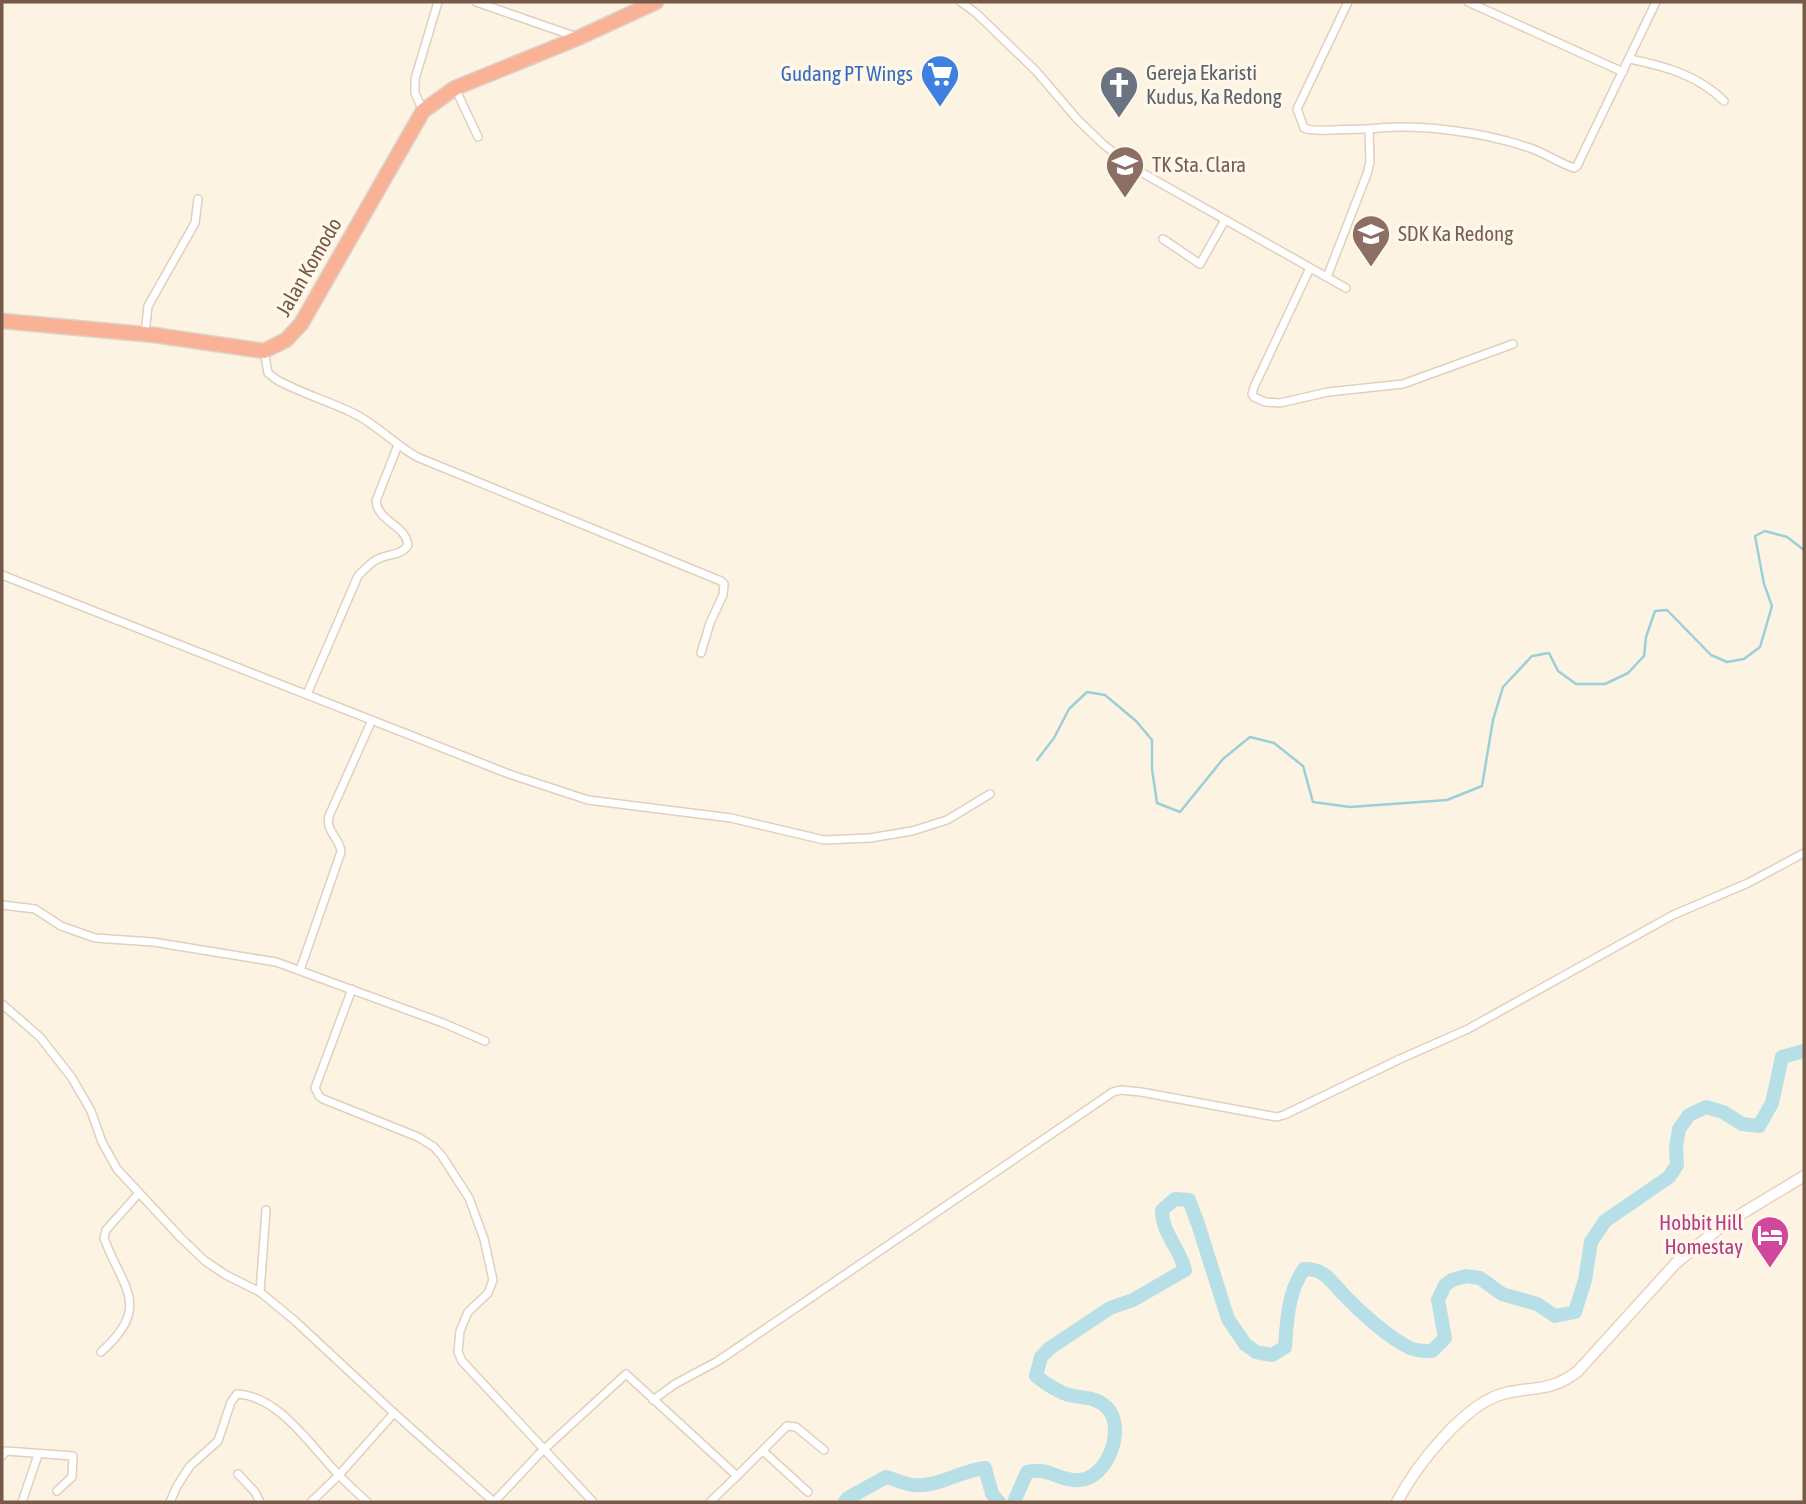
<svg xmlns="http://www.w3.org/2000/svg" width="1806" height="1504" font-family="'Asap Condensed',sans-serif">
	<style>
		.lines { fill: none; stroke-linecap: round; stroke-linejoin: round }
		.stream { stroke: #9bcfd9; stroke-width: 2.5 }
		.river { stroke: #b6dfe7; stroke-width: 14 }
		.street-casing { stroke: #e2cfbd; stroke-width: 10 }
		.secondary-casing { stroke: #e9d2bd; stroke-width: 13 }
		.highway-casing { stroke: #dbd4cf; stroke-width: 17 }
		.street { stroke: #fff; stroke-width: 7 }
		.secondary { stroke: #fff; stroke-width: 10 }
		.highway { stroke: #fab296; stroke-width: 14 }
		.labels { text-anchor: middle; stroke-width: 7; stroke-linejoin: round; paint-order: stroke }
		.worship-label { font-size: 21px; fill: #5b616d; stroke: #fff7e9; text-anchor: start }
		.shop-label { font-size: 21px; fill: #366cbe; stroke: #fff7e9; text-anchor: end }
		.education-label { font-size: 21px; fill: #785e54; stroke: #fff7e9; text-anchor: start }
		.street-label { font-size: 21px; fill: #765947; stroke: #fff7e9 }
		.hotel-label { font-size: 21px; fill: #b23c85; stroke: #fff7e9; text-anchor: end }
	</style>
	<rect width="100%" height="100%" fill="#fdf3e2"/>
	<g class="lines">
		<polyline class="stream" points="1037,760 1054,738 1069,709 1087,692 1105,695 1136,721 1152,740 1152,769 1157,803 1180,812 1223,759 1250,737 1274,743 1303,766 1313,802 1350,807 1447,800 1482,786 1493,720 1503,687 1532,656 1549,653 1558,671 1576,684 1605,684 1628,673 1644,656 1646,637 1655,611 1667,610 1711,655 1727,662 1744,659 1760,647 1772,606 1764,584 1755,536 1765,531 1787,537 1804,550"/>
		<g class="river">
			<path d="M845,1502L848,1498L886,1477C894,1479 904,1484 913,1485C938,1488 961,1470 985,1468L992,1494L999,1502"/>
			<path d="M1014,1502L1027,1472C1048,1466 1059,1482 1080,1480C1107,1478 1125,1431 1109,1410C1099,1397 1083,1398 1069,1395C1056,1391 1046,1384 1036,1376L1041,1357L1050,1348L1110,1308L1133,1300L1185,1270C1180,1248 1162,1234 1162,1210L1175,1199L1189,1200L1198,1224L1228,1319L1245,1344L1256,1352L1272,1355L1285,1347C1287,1319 1288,1292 1304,1269C1326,1269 1330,1281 1344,1295C1360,1312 1389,1338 1410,1348C1416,1351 1424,1351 1432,1351L1445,1338L1438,1300L1445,1285L1452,1280L1466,1276L1480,1278L1502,1294L1537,1304L1555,1316L1575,1312L1585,1280L1591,1242L1605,1221L1669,1177L1677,1165L1676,1147L1679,1129L1689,1115L1706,1107L1723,1112L1742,1124L1759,1126L1772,1103L1782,1057L1804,1051"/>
		</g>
		<g class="street-casing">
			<g id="street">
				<polyline points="476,2 577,37"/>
				<polyline points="961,2 976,13 1036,71 1078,120 1104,145 1139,171 1346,288"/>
				<path d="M1348,2L1297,109L1304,128C1313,133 1354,128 1369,129"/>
				<polyline points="1468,2 1623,72"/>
				<path d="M1630,59C1664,66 1698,75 1724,101"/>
				<polyline points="455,88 478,137"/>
				<polyline points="423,111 415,93 415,79 438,2"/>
				<polyline points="1163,239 1200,264 1225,220"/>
				<polyline points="1310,268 1254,387 1252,394 1254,397 1265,402 1280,403 1328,392 1403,384 1513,344"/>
				<path d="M1327,277L1367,174L1370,162L1369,129C1417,123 1484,132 1530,148C1545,153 1559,163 1574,168L1577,166L1656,2"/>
				<polyline points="145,334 148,306 195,223 198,199"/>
				<path d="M264,351L268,373L277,380C301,393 328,401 353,413C376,424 394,444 417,457L721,581L724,584L723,595L710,623L701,653"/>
				<polyline points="2,575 509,774 588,800 731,818 824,840 870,838 912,831 947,820 990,794"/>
				<path d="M307,694L358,576C364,570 369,564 376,560C388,553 400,557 408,545C405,524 378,522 376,501L398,445"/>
				<polyline points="2,905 35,909 61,926 95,938 153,942 276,962 443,1023 485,1041"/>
				<path d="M300,970L341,852C340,838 325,831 329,816L372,720"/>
				<polyline points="352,989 315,1088 319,1096 323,1099 418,1137 434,1147 442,1156 469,1198 484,1239 493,1280 488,1293 468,1312 460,1331 458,1352 462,1361 593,1502"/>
				<polyline points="2,1004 40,1037 72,1078 91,1111 102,1142 117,1169 181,1238 205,1261 226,1275 260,1292 294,1320 394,1413 494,1502"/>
				<polyline points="260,1292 266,1210"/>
				<path d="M101,1352C153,1306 122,1288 104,1238L106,1230L139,1193"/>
				<polyline points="653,1400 675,1384 718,1361 1113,1092 1121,1090 1141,1092 1277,1117 1284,1115 1400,1059 1468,1029 1673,915 1748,883 1804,853"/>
				<polyline points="763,1451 808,1492"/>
				<polyline points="2,1456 6,1451 73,1456 72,1477 57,1491"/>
				<polyline points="238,1474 255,1492 260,1502"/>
				<polyline points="737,1476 787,1426 796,1427 824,1450"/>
				<polyline points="22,1502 38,1455"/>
				<path d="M170,1502L177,1486L190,1466L218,1441L231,1402L237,1394C280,1396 312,1448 339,1475C348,1485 358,1493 367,1502"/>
				<polyline points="311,1502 339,1475 394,1413"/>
				<polyline points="494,1502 539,1454 626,1374 737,1476 710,1502"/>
			</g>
		</g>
		<g class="secondary-casing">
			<path id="secondary" d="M1397,1502C1416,1466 1465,1402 1506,1393C1537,1386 1551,1392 1578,1371L1676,1263L1723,1225L1804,1176"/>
		</g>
		<g class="highway-casing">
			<polyline id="highway" points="2,321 154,335 264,351 286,340 301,324 423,111 455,88 578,38 656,2"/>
		</g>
		<use href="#street" class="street"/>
		<use href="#secondary" class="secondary"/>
		<use href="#highway" class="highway"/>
	</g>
	<defs>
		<g id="supermarket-pin" transform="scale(2.0125)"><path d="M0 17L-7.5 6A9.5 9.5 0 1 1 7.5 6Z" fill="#3f7fe0" stroke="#fff7e9"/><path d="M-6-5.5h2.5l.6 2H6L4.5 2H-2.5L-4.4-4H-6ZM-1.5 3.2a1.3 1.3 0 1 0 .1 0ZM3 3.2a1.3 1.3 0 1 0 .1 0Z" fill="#fff"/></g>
		<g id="church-pin" transform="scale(2.0125)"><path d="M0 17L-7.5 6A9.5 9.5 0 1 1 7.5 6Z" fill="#6b7280" stroke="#fff7e9"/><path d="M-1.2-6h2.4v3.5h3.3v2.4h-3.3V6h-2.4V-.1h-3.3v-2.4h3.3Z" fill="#fff"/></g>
		<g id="school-pin" transform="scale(2.0125)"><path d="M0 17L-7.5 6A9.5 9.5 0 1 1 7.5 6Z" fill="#8d6e63" stroke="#fff7e9"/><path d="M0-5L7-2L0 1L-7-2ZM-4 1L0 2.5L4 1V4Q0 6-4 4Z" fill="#fff"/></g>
		<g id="hotel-pin" transform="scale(2.0125)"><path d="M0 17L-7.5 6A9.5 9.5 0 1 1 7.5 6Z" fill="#d1479c" stroke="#fff7e9"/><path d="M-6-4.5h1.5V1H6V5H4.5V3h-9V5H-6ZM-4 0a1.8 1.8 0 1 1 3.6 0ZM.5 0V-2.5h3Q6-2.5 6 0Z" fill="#fff"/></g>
	</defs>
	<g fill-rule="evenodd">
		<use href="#supermarket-pin" x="940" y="74"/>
		<use href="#church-pin" x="1119" y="85"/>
		<use href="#school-pin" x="1125" y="165"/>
		<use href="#school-pin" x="1371" y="234"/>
		<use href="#hotel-pin" x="1770" y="1235"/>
	</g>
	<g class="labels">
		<g class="worship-label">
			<text x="1146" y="80">Gereja Ekaristi<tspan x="1146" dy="24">Kudus, Ka Redong</tspan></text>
		</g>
		<g class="shop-label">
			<text x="913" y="81">Gudang PT Wings</text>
		</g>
		<g class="education-label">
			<text x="1152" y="172">TK Sta. Clara</text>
			<text x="1398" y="241">SDK Ka Redong</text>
		</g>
		<g class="street-label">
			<text transform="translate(309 267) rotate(-60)" y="7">Jalan Komodo</text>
		</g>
		<g class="hotel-label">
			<text x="1743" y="1230">Hobbit Hill<tspan x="1743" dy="24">Homestay</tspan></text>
		</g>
	</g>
	<rect width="1806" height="1504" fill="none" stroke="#765947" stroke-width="7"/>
</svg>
